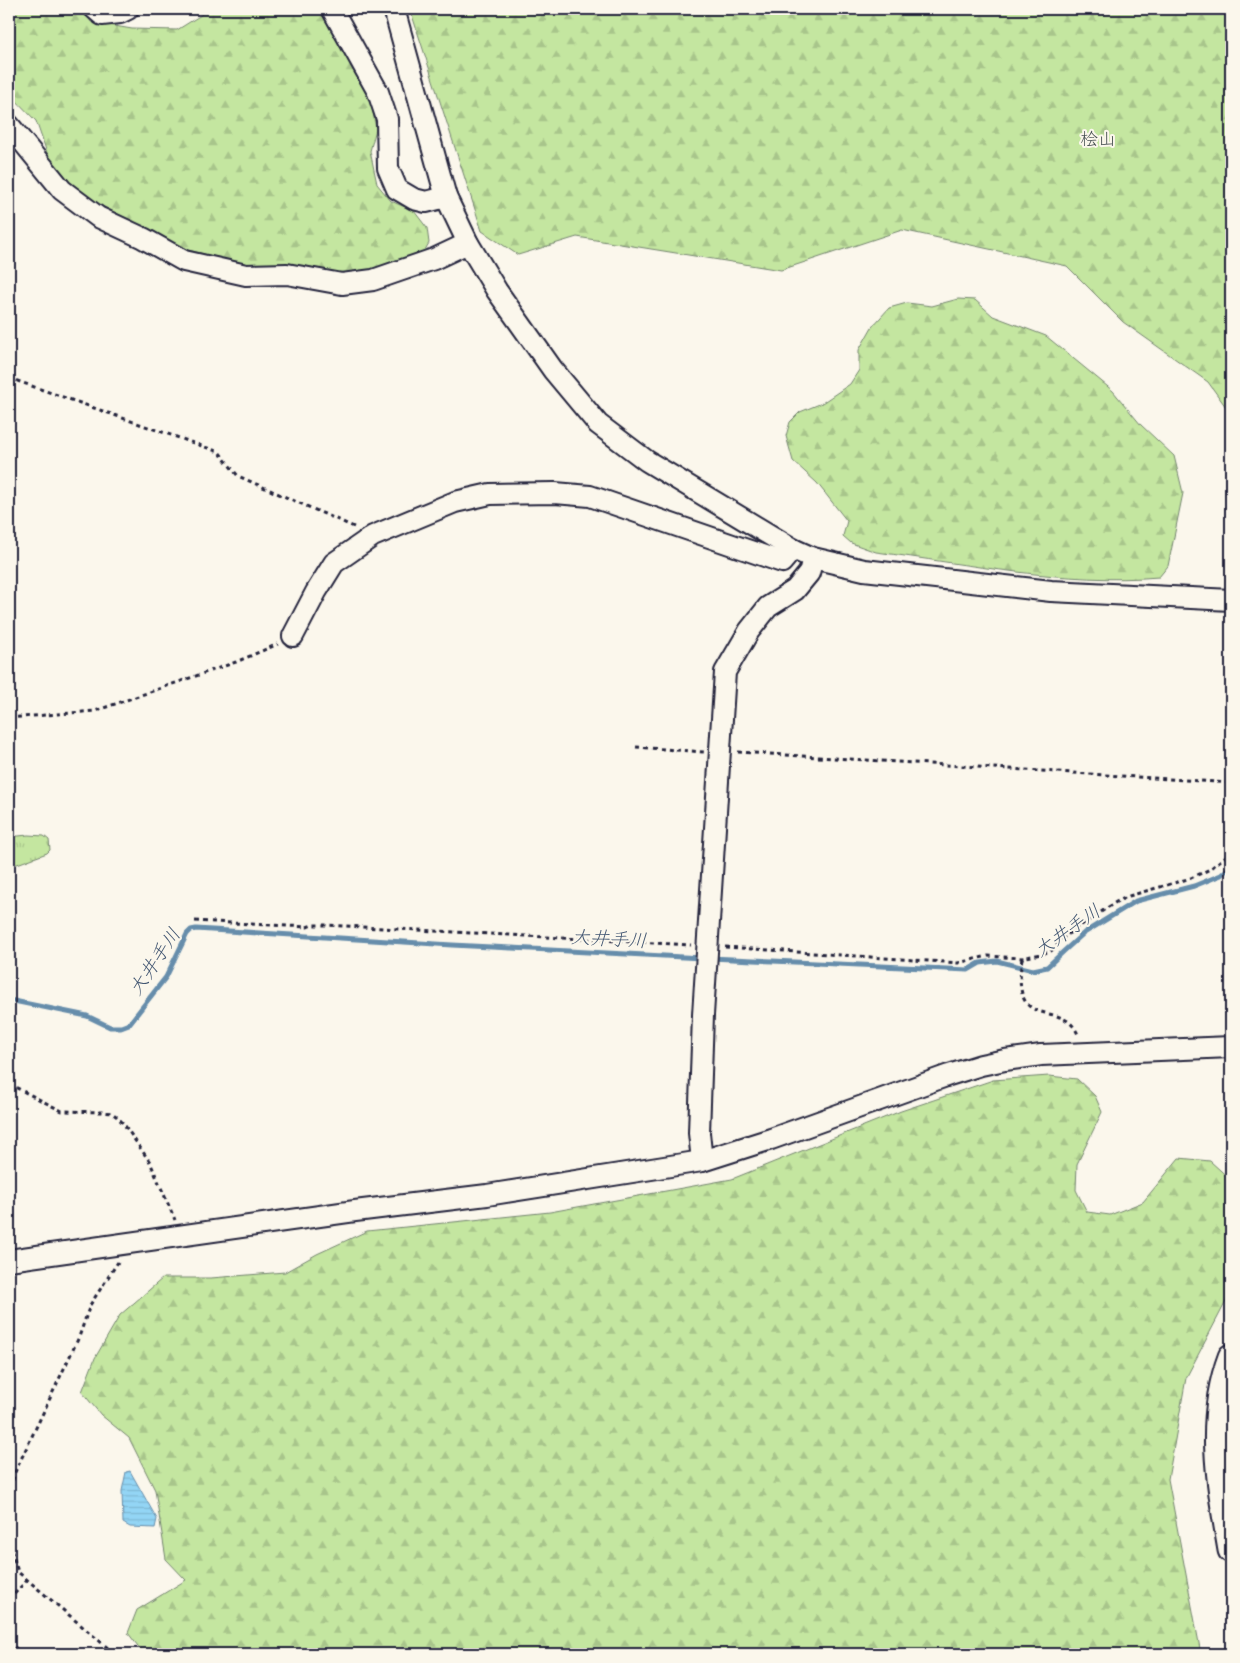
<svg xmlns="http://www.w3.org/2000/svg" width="1240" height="1663" font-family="Kalam,'Klee One',sans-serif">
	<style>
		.grass { fill: url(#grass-tufts); stroke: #73846e }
		.forest { fill: url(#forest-firs); stroke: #73846e }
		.water { fill: url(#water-rules); stroke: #668dab }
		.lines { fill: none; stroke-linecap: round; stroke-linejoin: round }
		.stream { stroke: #668dab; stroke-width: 5 }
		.minor-casing { stroke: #22223b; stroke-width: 24 }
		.major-casing { stroke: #22223b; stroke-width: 29 }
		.path { stroke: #22223b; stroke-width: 3; stroke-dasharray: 4 4; stroke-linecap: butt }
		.minor { stroke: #fbf7ec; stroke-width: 20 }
		.major { stroke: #fbf7ec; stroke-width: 25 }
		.labels { text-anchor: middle; stroke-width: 4; stroke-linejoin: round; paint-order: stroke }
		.park-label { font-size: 18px; fill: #4a5354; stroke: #fbf7ec }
		.water-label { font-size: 19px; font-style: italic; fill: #445873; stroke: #fbf7ec }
	</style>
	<defs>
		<pattern id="grass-tufts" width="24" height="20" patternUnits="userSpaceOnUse" patternTransform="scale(1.25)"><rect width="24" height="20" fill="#c4e6a0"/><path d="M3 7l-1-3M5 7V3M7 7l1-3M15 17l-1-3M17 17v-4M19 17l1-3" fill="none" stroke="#a8c58b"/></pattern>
		<pattern id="forest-firs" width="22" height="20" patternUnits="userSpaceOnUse" patternTransform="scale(1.25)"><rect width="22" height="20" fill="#c4e6a0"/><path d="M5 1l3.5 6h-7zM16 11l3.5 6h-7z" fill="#a8c58b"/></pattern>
		<pattern id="water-rules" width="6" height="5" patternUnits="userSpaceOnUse" patternTransform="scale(1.25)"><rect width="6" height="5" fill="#93d5f5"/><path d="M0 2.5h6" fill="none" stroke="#7eb7d3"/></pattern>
	</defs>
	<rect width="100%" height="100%" fill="#fbf7ec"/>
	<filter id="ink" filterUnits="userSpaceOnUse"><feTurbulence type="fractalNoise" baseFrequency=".02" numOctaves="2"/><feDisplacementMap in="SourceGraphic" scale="10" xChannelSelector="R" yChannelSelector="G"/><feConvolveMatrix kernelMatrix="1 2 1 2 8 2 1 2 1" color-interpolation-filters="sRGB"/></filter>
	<g filter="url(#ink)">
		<polygon class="grass" points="28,835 44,836 49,840 50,850 47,853 9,867 9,837"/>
		<g class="forest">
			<polygon points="9,9 82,9 91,22 132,29 177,30 201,15 205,9 319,9 350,58 371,101 376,129 370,151 377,184 391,201 414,211 427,228 429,243 422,255 402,260 366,272 337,273 295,266 249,265 188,250 83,196 55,176 36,121 9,93"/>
			<polygon points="410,9 1231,9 1231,414 1208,382 1123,322 1067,266 902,230 781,270 577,237 518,255 482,231"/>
			<path d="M958,299L975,300L993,316L1046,336L1113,391L1141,425L1174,456L1183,493L1168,566L1159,577C1066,585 968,564 876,552L851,543L843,536L847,521L817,483L793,461L786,436L790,422L800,412L822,403L850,384L859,370V350L872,327L889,308L907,303L932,306Z"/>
			<polygon points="1049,1076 1077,1079 1095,1096 1102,1112 1077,1164 1076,1190 1087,1212 1110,1215 1143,1202 1179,1158 1210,1161 1231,1180 1231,1292 1186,1378 1168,1479 1201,1654 144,1654 128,1633 137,1610 186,1580 166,1559 155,1490 129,1438 101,1415 82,1392 95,1358 120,1315 163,1278 211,1278 285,1272 317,1254 367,1231 550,1212 732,1179 901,1111 993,1080"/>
		</g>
		<polygon class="water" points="130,1471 157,1519 155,1528 130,1527 123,1523 122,1491 126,1472"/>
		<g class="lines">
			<g class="stream">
				<polyline points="710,958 968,970 980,963 997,961 1033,970 1047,967 1064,951 1084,933 1136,901 1194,886 1221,875 1231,866"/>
				<polyline points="9,1000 87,1016 110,1027 121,1027 129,1024 166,977 187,934 191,930 196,929 452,945 702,958"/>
			</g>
			<g class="minor-casing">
				<g id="minor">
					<polyline points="95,9 102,15 120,13 128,9"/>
					<polyline points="332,9 378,92 387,119 388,168 397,189 414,199 426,202 446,197"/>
					<polyline points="394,9 446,197 468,243 497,291 553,370 598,424 647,461 793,549 813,558 864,570 1051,591 1231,600"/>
					<polyline points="9,125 62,190 98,217 143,238 184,261 246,275 287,274 342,284 373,280 434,259 468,243"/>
					<polyline points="293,636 316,592 334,563 373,536 455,502 490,494 555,493 590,496 782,562 793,549"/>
					<polyline points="702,1161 699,1133 703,1015 725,672 749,631 768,607 795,590 809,573 813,558"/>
					<polyline points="9,1260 355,1211 487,1195 702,1161 771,1139 949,1075 981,1065 1005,1060 1041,1055 1231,1047"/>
				</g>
			</g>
			<g class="major-casing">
				<path id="major" d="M1231,1357C1207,1421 1220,1485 1231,1550"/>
			</g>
			<g class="path">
				<polyline points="9,378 219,452 238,476 354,527"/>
				<polyline points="9,718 95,711 236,662 278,644"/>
				<polyline points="636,747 704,752"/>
				<polyline points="738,752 1231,783"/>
				<polyline points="195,921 307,927 312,925 326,925 691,945"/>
				<polyline points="725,947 958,963 988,956 1022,958 1041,954 1051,951 1065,936 1116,902 1129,896 1191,878 1210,869 1231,852"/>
				<path d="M1022,958C1010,1039 1064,994 1079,1037"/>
				<polyline points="9,1084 62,1111 102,1112 112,1113 116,1116 123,1123 150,1162 175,1220"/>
				<polyline points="9,1496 15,1472 79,1337 90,1305 118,1262"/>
				<polyline points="9,1543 18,1572 115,1654"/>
				<polyline points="9,1600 27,1580"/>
				<polyline points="9,1641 21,1654"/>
			</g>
			<use href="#minor" class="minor"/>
			<use href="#major" class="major"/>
		</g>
	</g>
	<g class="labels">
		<g class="park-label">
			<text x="1098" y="145">桧山</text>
		</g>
		<g class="water-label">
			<text transform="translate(1067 930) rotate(-35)" y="7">大井手川</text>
			<text transform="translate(609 938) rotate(3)" y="7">大井手川</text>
			<text transform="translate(154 961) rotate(-56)" y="7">大井手川</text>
		</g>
	</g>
	<rect width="1240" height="1663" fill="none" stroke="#fbf7ec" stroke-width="30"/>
	<rect x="15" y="15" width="1210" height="1633" fill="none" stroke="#22223b" stroke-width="2" filter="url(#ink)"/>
</svg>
